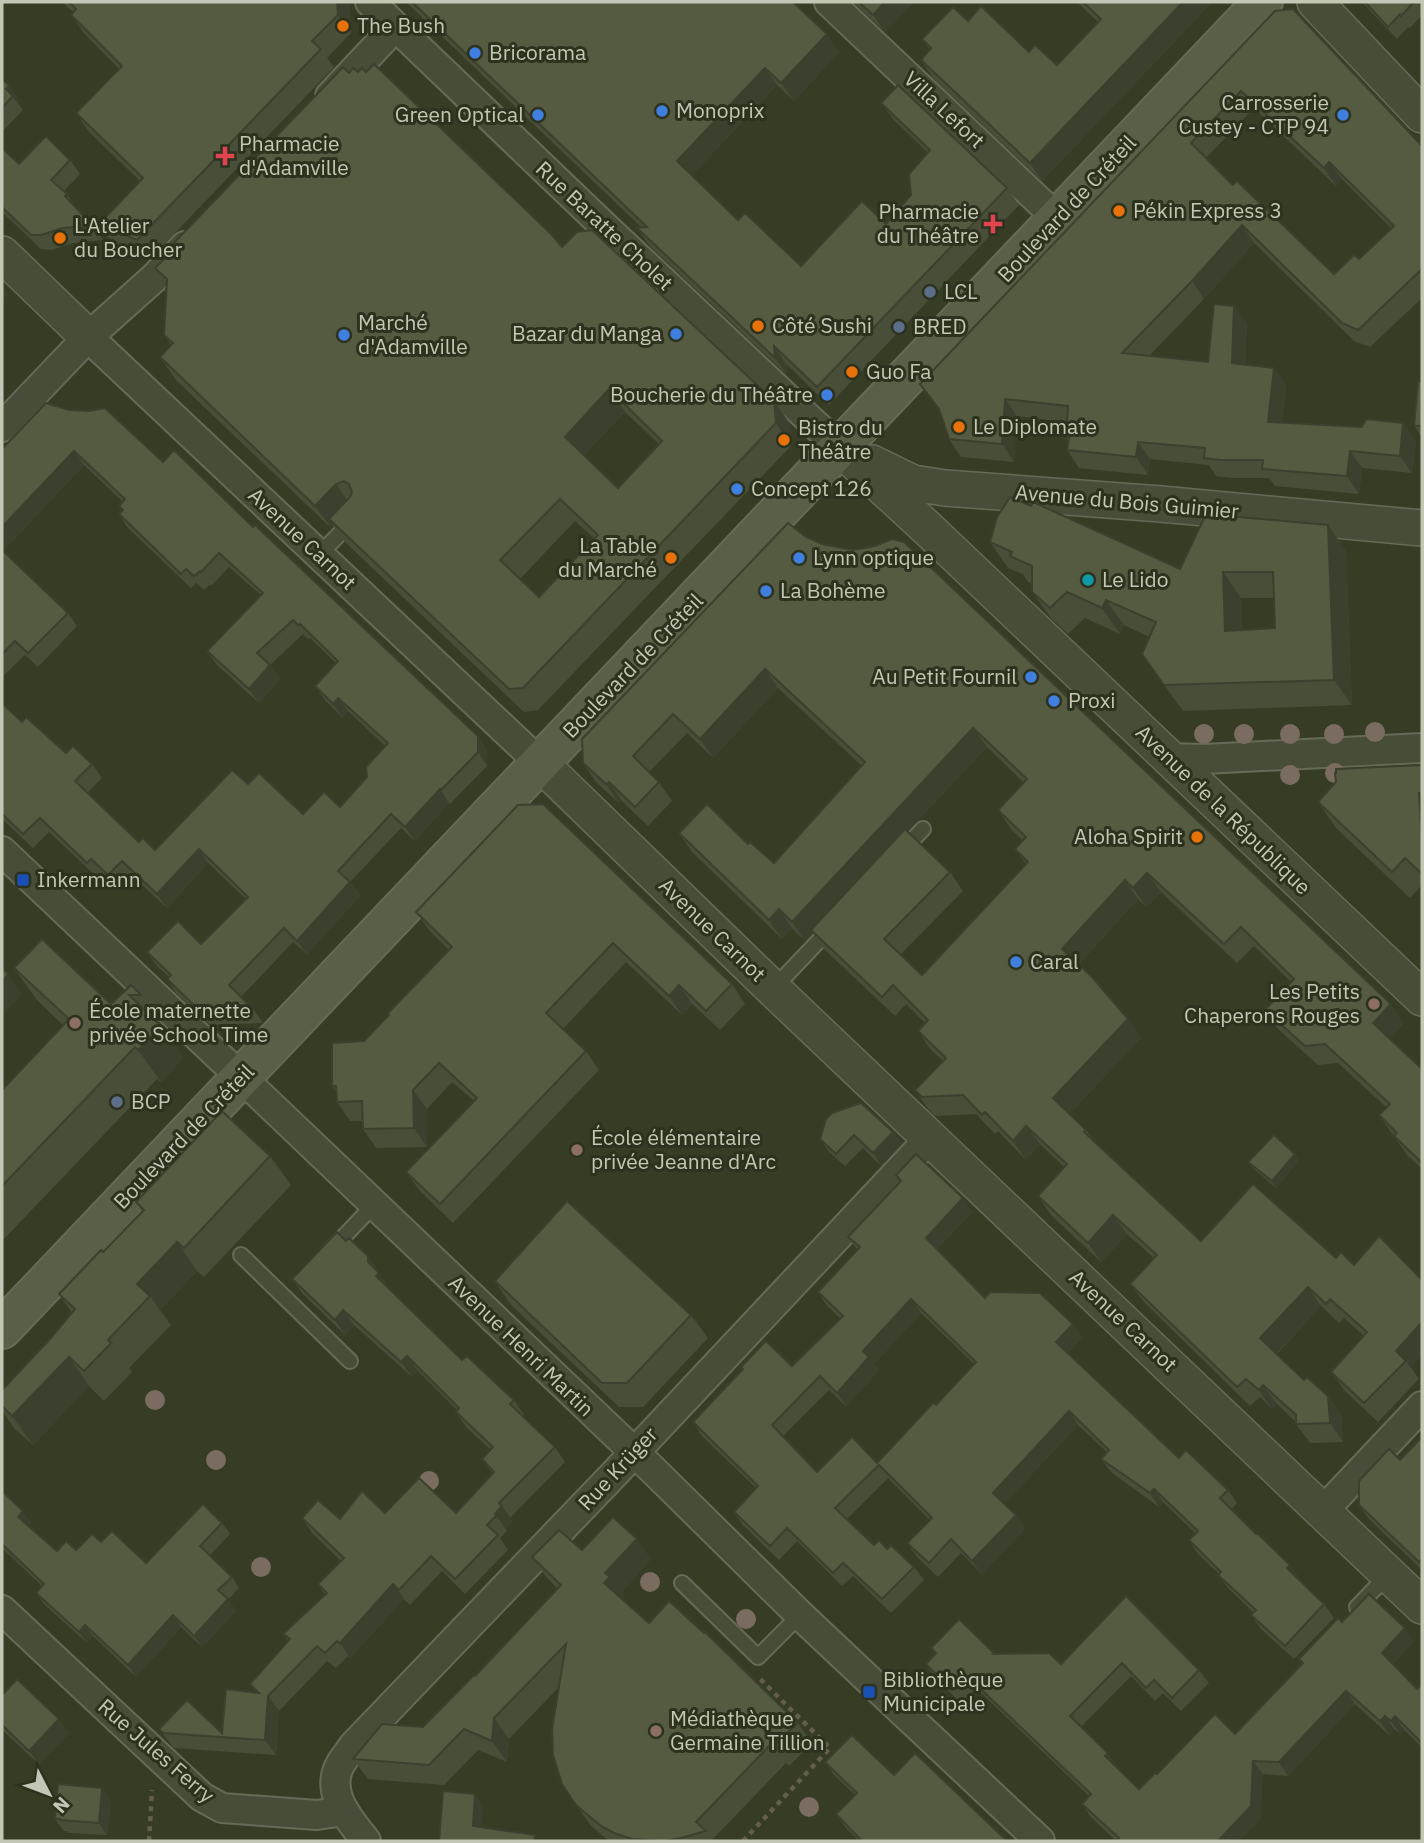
<svg xmlns="http://www.w3.org/2000/svg" width="1424" height="1843" font-family="'IBM Plex Sans',sans-serif">
	<style>
		.lines { fill: none; stroke-linecap: round; stroke-linejoin: round }
		.service-casing { stroke: #656b57; stroke-width: 18 }
		.minor-casing { stroke: #656b57; stroke-width: 32 }
		.tertiary-casing { stroke: #656b57; stroke-width: 38 }
		.secondary-casing { stroke: #656b57; stroke-width: 42 }
		.path { stroke: #635e4e; stroke-width: 4.5; stroke-dasharray: 5 5; stroke-linecap: butt }
		.service { stroke: #484d39; stroke-width: 14 }
		.minor { stroke: #484d39; stroke-width: 28 }
		.tertiary { stroke: #484d39; stroke-width: 35 }
		.secondary { stroke: #586047; stroke-width: 38 }
		.tree { fill: #7b6c62 }
		.wall { fill: #494e38; fill-rule: evenodd }
		.shaded-wall { fill: #3c402e }
		.building { fill: #555b41; stroke: #3c402e; stroke-width: 2; fill-rule: evenodd }
		.food-dot { fill: #e8710a; stroke: #2d321e; stroke-width: 2.5 }
		.shop-dot { fill: #3f7fe0; stroke: #2d321e; stroke-width: 2.5 }
		.health-dot { fill: #e0444e; stroke: #2d321e; stroke-width: 2.5 }
		.service-dot { fill: #5c6f8a; stroke: #2d321e; stroke-width: 2.5 }
		.culture-dot { fill: #0f9aa8; stroke: #2d321e; stroke-width: 2.5 }
		.transit-dot { fill: #1a4fb4; stroke: #2d321e; stroke-width: 2.5 }
		.education-dot { fill: #8d6e63; stroke: #2d321e; stroke-width: 2.5 }
		.labels { text-anchor: middle; stroke-width: 6; stroke-linejoin: round; paint-order: stroke }
		.poi-label { font-size: 21px; fill: #c2c8b5; stroke: #2d321e; text-anchor: start }
		.street-label { font-size: 21px; fill: #c2c8b5; stroke: #2d321e }
	</style>
	<rect width="100%" height="100%" fill="#373d25"/>
	<g class="lines">
		<g class="service-casing">
			<g id="service">
				<polyline points="319,555 353,520"/>
				<polyline points="903,850 923,829"/>
				<polyline points="773,989 830,929"/>
				<polyline points="329,1252 374,1205"/>
				<polyline points="241,1255 350,1361"/>
				<polyline points="682,1583 758,1657 800,1615"/>
				<polyline points="1357,1607 1389,1574"/>
			</g>
		</g>
		<g class="minor-casing">
			<g id="minor">
				<polyline points="370,2 603,225 840,448"/>
				<polyline points="829,2 1058,219"/>
				<polyline points="330,96 395,27"/>
				<polyline points="88,337 540,763"/>
				<polyline points="2,427 88,337 154,278 185,246"/>
				<polyline points="1168,758 1204,759 1422,748"/>
				<polyline points="2,851 266,1101 653,1470 800,1615 1040,1841"/>
				<polyline points="1323,1511 1422,1406"/>
				<polyline points="2,1610 202,1797 222,1808 317,1815 344,1811"/>
				<path d="M366,1841C349,1819 324,1792 341,1763C345,1757 350,1751 354,1745L617,1471L930,1138"/>
			</g>
		</g>
		<g class="tertiary-casing">
			<g id="tertiary">
				<polyline points="1315,2 1422,115"/>
				<polyline points="2,254 88,337"/>
				<polyline points="840,448 926,527 1422,998"/>
				<polyline points="872,463 913,483 945,488 1161,504 1422,528"/>
				<polyline points="540,763 773,989 1422,1606"/>
			</g>
		</g>
		<g class="secondary-casing">
			<polyline id="secondary" points="2,1329 1263,2"/>
		</g>
		<g class="path">
			<polyline points="149,1841 152,1790"/>
			<polyline points="743,1841 830,1748 759,1678"/>
		</g>
		<use href="#service" class="service"/>
		<use href="#minor" class="minor"/>
		<use href="#tertiary" class="tertiary"/>
		<use href="#secondary" class="secondary"/>
	</g>
	<g class="tree">
		<circle cx="1375" cy="732" r="10"/>
		<circle cx="1204" cy="734" r="10"/>
		<circle cx="1244" cy="734" r="10"/>
		<circle cx="1290" cy="734" r="10"/>
		<circle cx="1334" cy="734" r="10"/>
		<circle cx="1335" cy="773" r="10"/>
		<circle cx="1290" cy="775" r="10"/>
		<circle cx="155" cy="1400" r="10"/>
		<circle cx="216" cy="1460" r="10"/>
		<circle cx="429" cy="1481" r="10"/>
		<circle cx="261" cy="1567" r="10"/>
		<circle cx="650" cy="1582" r="10"/>
		<circle cx="746" cy="1619" r="10"/>
		<circle cx="809" cy="1807" r="10"/>
	</g>
	<g class="wall">
		<polygon points="62,2 349,2 351,33 327,58 334,67 150,259 112,243 99,224 140,181 89,132 76,113 119,69 84,33 71,15 73,12"/>
		<polygon points="406,2 793,2 839,52 794,101 777,85 692,175 738,220 801,266 886,224 911,195 928,153 894,120 881,103 1007,188 1019,205 829,405 786,364 787,375 650,246 637,228 642,228"/>
		<polygon points="853,2 914,2 885,32"/>
		<polygon points="1077,2 1212,2 1042,181 933,78 921,60 930,50 922,39 968,21 1057,65 1098,22"/>
		<polygon points="1362,2 1422,2 1422,15 1410,28 1408,27 1397,39"/>
		<path d="M1275,11L1422,146V298L1370,347L1354,341L1254,243L1204,299L1149,356L1208,362L1247,323L1245,365L1274,368L1286,385L1282,422L1362,427L1403,423L1416,441L1412,473L1362,468L1359,494L1275,486L1269,478H1232L1216,476L1209,465L1150,459L1148,475L1079,468L1067,450L1068,441L1066,438L1067,422L1017,416L1014,462L961,457L949,439L939,411L920,384ZM1254,108L1336,186L1342,179L1391,228L1359,259L1334,274L1233,185L1206,158Z"/>
		<polygon points="2,79 19,100 17,102 23,110 2,132"/>
		<polygon points="2,148 19,164 70,160 80,174 64,191 77,208 93,226 103,240 73,243 51,250 41,249 2,212"/>
		<path d="M562,247L774,401L790,424L791,446L538,710L524,712L345,542L333,525L331,528L176,380L160,357L171,345L164,335L166,284L155,268L169,254L167,250ZM625,412L659,444L618,488L584,455ZM575,521L595,539L539,597L520,579Z"/>
		<polygon points="1422,382 1422,437 1414,426"/>
		<polygon points="46,403 163,462 253,527 487,750 487,766 450,804 449,803 415,841 401,828 350,882 360,896 307,954 293,942 241,997 253,1009 263,1023 210,1025 176,993 167,979 169,977 157,966 147,952 201,944 246,899 208,863 167,908 131,875 118,889 101,873 97,877 49,832 33,848 2,819 2,703 22,722 66,753 92,764 102,778 87,793 139,842 155,850 248,784 303,814 340,807 367,777 385,746 348,711 343,718 325,700 315,686 336,663 310,638 308,639 303,634 270,665 280,679 259,703 217,665 207,651 261,595 229,567 211,586 210,584 204,590 196,583 191,588 128,528 119,514 122,510 119,506 123,502 84,465 3,551 68,613 77,626 38,667 25,655 2,677 2,449"/>
		<path d="M788,523L1404,1023L1389,1039L1422,1069V1169L1407,1155L1379,1115L1386,1107L1338,1063L1318,1065L1278,1029L1265,1010L1291,982L1254,946L1237,963L1161,892L1146,907L1138,899L1079,964L1128,1019L1141,1038L1069,1114L1086,1130L1094,1141L1201,1241L1336,1258L1419,1379L1378,1422L1345,1391L1331,1372L1364,1336L1344,1318L1339,1323L1321,1306L1277,1354L1341,1414L1343,1442L1310,1443L1296,1424V1422L1277,1404L1272,1409L1260,1397L1250,1406L1144,1302L1130,1284L1154,1258L1127,1234L1101,1262L1051,1215L1038,1196L1064,1167L1040,1144L1026,1160L998,1131L995,1134L976,1114L935,1116L928,1109L915,1090L943,1061L931,1050L918,1031L925,1023L906,1004L895,1016L824,949L813,933L805,941L792,928L782,939L692,852L679,833L748,844L774,863L862,766L778,688L713,758L687,733L649,772L659,782L672,801L648,826L622,801L619,803L596,782L583,763ZM987,747L1024,783L998,810L1011,829L1023,841L1015,849L1026,864L922,975L900,955L963,891L950,872L907,832Z"/>
		<path d="M1328,525L1346,551L1352,705L1183,711L1142,654L1149,637L1124,625L1120,634L1085,618L1068,634L1051,618L1032,592V584L1028,582L1023,574L1008,568L990,542L1180,569ZM1241,598H1274L1275,628L1242,630Z"/>
		<polygon points="1422,765 1422,885 1410,898 1336,828 1318,802"/>
		<polygon points="518,805 732,984 745,1004 720,1030 692,1004 682,1015 626,962 563,1029 586,1051 599,1070 453,1223 420,1191 406,1172 474,1101 452,1082 427,1109 427,1147 376,1148 363,1129 362,1121 350,1121 337,1102 336,1091 332,1086 364,1041 449,950 430,931 416,912"/>
		<polygon points="14,968 111,1004 131,985 141,995 183,1058 161,1082 157,1079 2,1241 2,1090 63,1025 37,1000"/>
		<polygon points="893,1132 901,1144 881,1166 863,1148 845,1166 829,1152 820,1139"/>
		<polygon points="270,1156 291,1185 204,1277 197,1271 160,1310 171,1325 129,1368 132,1372 104,1401 89,1386 33,1445 14,1428 2,1410 2,1390 50,1339 72,1313 59,1294 103,1252 142,1211 136,1202"/>
		<polygon points="1299,1161 1276,1188 1253,1168 1248,1162"/>
		<path d="M896,1175L963,1198L972,1212L937,1249L985,1298L1083,1337L1068,1353L1179,1458L1228,1490L1237,1503L1232,1509L1324,1604L1334,1618L1294,1659L1261,1629L1251,1615L1254,1613L1228,1588L1218,1575L1219,1574L1198,1554L1189,1540L1195,1533L1163,1502L1159,1507L1111,1472L1101,1459L1107,1452L1078,1425L1004,1504L1025,1529L982,1574L961,1553L938,1577L917,1557L907,1543L930,1520L888,1478L847,1519L874,1545L887,1549L914,1567L924,1580L891,1613L853,1576L842,1586L797,1541L779,1560L743,1525L734,1512L756,1488L702,1436L693,1422L743,1370L792,1366L840,1318L827,1306L818,1292L857,1249L848,1237L900,1182ZM921,1313L974,1364L936,1405L877,1463L817,1472L783,1436L829,1390L846,1406L879,1370L874,1364Z"/>
		<polygon points="368,1256 389,1288 388,1288 462,1360 514,1400 524,1415 523,1416 555,1447 565,1462 510,1518 513,1521 506,1529 507,1531 500,1538 508,1550 465,1594 442,1571 410,1605 404,1599 350,1658 348,1656 336,1668 327,1661 279,1711 276,1755 174,1748 159,1729 222,1733 256,1692 250,1684 288,1641 283,1634 325,1595 318,1584 341,1561 312,1533 302,1518 340,1519 385,1513 456,1513 493,1474 482,1459 491,1450 466,1427 456,1412 457,1410 418,1371 412,1377 354,1325 345,1335 303,1294 292,1279"/>
		<polygon points="495,1281 691,1315 708,1338 643,1407 619,1407 511,1305"/>
		<polygon points="1422,1437 1422,1570 1369,1519 1359,1505"/>
		<polygon points="2,1491 31,1522 28,1526 57,1551 76,1550 101,1542 146,1563 222,1523 230,1534 209,1556 232,1577 239,1588 228,1600 236,1611 202,1647 181,1627 136,1677 93,1636 87,1643 44,1604 36,1593 42,1586 2,1548"/>
		<polygon points="582,1550 651,1559 621,1593 624,1597 622,1599 649,1623 798,1723 812,1743 789,1766 786,1763 712,1840 713,1841 609,1841 591,1826 576,1805 559,1687 509,1739 507,1762 478,1750 444,1785 368,1779 353,1759 423,1727 475,1676 558,1589 547,1578 532,1557"/>
		<polygon points="1126,1596 1199,1670 1209,1683 1181,1711 1163,1693 1155,1701 1131,1676 1081,1727 1117,1766 1116,1767 1139,1789 1157,1774 1235,1734 1302,1664 1299,1659 1342,1622 1414,1641 1393,1664 1417,1689 1422,1685 1422,1747 1404,1730 1400,1734 1394,1729 1389,1735 1355,1704 1288,1776 1263,1774 1260,1820 1116,1841 1091,1817 1082,1804 1089,1796 976,1688 961,1703 935,1678 926,1664 935,1654 931,1648 995,1654 1061,1664"/>
		<polygon points="2,1691 69,1733 39,1764 2,1730"/>
		<polygon points="825,1762 894,1775 1007,1841 859,1841 845,1827 836,1814 855,1795 834,1775"/>
		<polygon points="111,1800 107,1835 69,1833 67,1831 64,1831 55,1819"/>
	</g>
	<g class="shaded-wall">
		<polygon points="337,2 349,2 351,33 338,15"/>
		<polygon points="885,2 914,2 885,32 873,15"/>
		<polygon points="1183,2 1212,2 1042,181 1030,163"/>
		<polygon points="827,34 839,52 794,101 781,83"/>
		<polygon points="765,68 777,85 690,178 677,161"/>
		<polygon points="9,85 19,100 17,102 6,89"/>
		<polygon points="1329,162 1342,179 1336,186 1324,168"/>
		<polygon points="1242,225 1254,243 1204,299 1192,281"/>
		<polygon points="2,285 7,293 2,312"/>
		<polygon points="1234,306 1247,323 1244,381 1232,363"/>
		<polygon points="774,346 786,364 787,375 775,358"/>
		<polygon points="1274,368 1286,385 1280,439 1268,422"/>
		<polygon points="609,389 625,412 580,459 565,437"/>
		<polygon points="1005,399 1017,416 1014,462 1002,444"/>
		<polygon points="774,401 790,424 791,446 776,423"/>
		<polygon points="1403,423 1416,441 1412,473 1400,456"/>
		<polygon points="1138,442 1150,459 1148,475 1136,457"/>
		<polygon points="74,451 84,465 2,552 2,527"/>
		<polygon points="1350,451 1362,468 1359,494 1347,476"/>
		<polygon points="336,484 351,506 329,519 333,525 331,528 315,506"/>
		<polygon points="1328,525 1346,551 1352,705 1334,680"/>
		<polygon points="1223,572 1241,598 1243,657 1225,631"/>
		<polygon points="1106,600 1124,625 1120,634 1102,608"/>
		<polygon points="270,665 280,679 259,703 249,689"/>
		<polygon points="765,669 778,688 713,758 700,739"/>
		<polygon points="338,698 348,711 343,718 333,704"/>
		<polygon points="973,728 987,747 813,932 811,930 813,933 805,941 792,922"/>
		<polygon points="478,736 487,750 487,766 478,752"/>
		<polygon points="609,782 622,801 619,803 606,784"/>
		<polygon points="440,789 449,803 415,841 405,827"/>
		<polygon points="1419,793 1422,797 1422,841 1422,840"/>
		<polygon points="199,849 208,863 167,908 157,894"/>
		<polygon points="1147,873 1161,892 1146,907 1133,888"/>
		<polygon points="1125,880 1138,899 1076,967 1062,949"/>
		<polygon points="350,882 360,896 307,954 297,941"/>
		<polygon points="779,909 792,928 782,939 769,920"/>
		<polygon points="8,974 22,994 2,1016 2,982"/>
		<polygon points="679,985 692,1004 682,1015 669,996"/>
		<polygon points="1391,1004 1404,1023 1386,1042 1373,1023"/>
		<polygon points="1128,1019 1141,1038 1067,1117 1053,1098"/>
		<polygon points="161,1026 183,1058 161,1082 138,1050"/>
		<polygon points="413,1090 427,1109 427,1147 414,1128"/>
		<polygon points="1026,1126 1040,1144 1026,1160 1013,1141"/>
		<polygon points="893,1132 901,1144 881,1166 873,1153"/>
		<polygon points="1295,1154 1299,1161 1276,1188 1272,1181"/>
		<polygon points="963,1198 972,1212 935,1251 926,1238"/>
		<polygon points="1113,1215 1127,1234 1101,1262 1088,1243"/>
		<polygon points="177,1242 197,1271 160,1310 150,1296 137,1284"/>
		<polygon points="368,1256 389,1288 386,1291 376,1276 368,1262"/>
		<polygon points="1308,1287 1321,1306 1273,1357 1260,1338"/>
		<polygon points="911,1299 921,1313 874,1364 879,1370 846,1406 837,1393 863,1351"/>
		<polygon points="343,1310 354,1325 345,1335 335,1320"/>
		<polygon points="1422,1322 1422,1355 1411,1368 1406,1361 1396,1351"/>
		<polygon points="1073,1324 1083,1337 1065,1356 1056,1342"/>
		<polygon points="407,1356 418,1371 412,1377 401,1362"/>
		<polygon points="69,1357 89,1386 33,1445 12,1416"/>
		<polygon points="1263,1385 1277,1404 1272,1409 1259,1390"/>
		<polygon points="1328,1396 1341,1414 1343,1442 1330,1423"/>
		<polygon points="1069,1411 1078,1425 1002,1507 993,1493"/>
		<polygon points="2,1450 5,1455 2,1459"/>
		<polygon points="1154,1489 1163,1502 1159,1507 1150,1493"/>
		<polygon points="502,1506 513,1521 506,1529 495,1514"/>
		<polygon points="23,1511 31,1522 26,1528 18,1517"/>
		<polygon points="1016,1515 1025,1529 982,1574 972,1561"/>
		<polygon points="637,1539 651,1559 621,1593 624,1597 618,1603 604,1583 605,1573"/>
		<polygon points="1290,1565 1300,1578 1297,1581 1287,1568"/>
		<polygon points="393,1584 404,1599 350,1658 340,1643"/>
		<polygon points="228,1599 236,1611 202,1647 194,1636"/>
		<polygon points="173,1615 181,1627 136,1677 128,1665"/>
		<polygon points="85,1625 93,1636 87,1643 79,1632"/>
		<polygon points="1405,1628 1414,1641 1391,1666 1382,1653"/>
		<polygon points="1346,1691 1355,1704 1288,1776 1279,1762"/>
		<polygon points="268,1696 279,1711 276,1755 265,1740"/>
		<polygon points="1385,1716 1394,1729 1389,1735 1380,1721"/>
		<polygon points="1395,1716 1404,1730 1400,1734 1391,1721"/>
		<polygon points="494,1718 509,1739 507,1762 492,1741"/>
		<polygon points="59,1719 69,1733 39,1764 29,1751"/>
		<polygon points="1108,1753 1117,1766 1114,1769 1105,1756"/>
		<polygon points="1253,1761 1263,1774 1260,1820 1240,1841 1218,1841"/>
		<polygon points="102,1788 111,1800 107,1835 99,1823"/>
		<polygon points="475,1794 483,1806 481,1838 473,1826"/>
	</g>
	<g class="building">
		<polygon points="69,2 337,2 338,15 312,41 321,49 137,240 99,224 143,178 76,113 122,66 71,15 76,9"/>
		<polygon points="412,2 793,2 827,34 781,83 765,68 677,161 738,220 745,213 801,266 862,201 886,224 911,195 909,174 930,150 881,103 898,85 1007,188 817,387 774,346 775,358 637,228 647,227"/>
		<polygon points="859,2 885,2 873,15"/>
		<polygon points="1083,2 1183,2 1030,163 921,60 931,48 922,39 953,7 968,21 981,6 1029,52 1035,45 1057,65 1101,19"/>
		<polygon points="1365,2 1414,2 1401,16 1400,14 1388,27"/>
		<path d="M1293,9L1422,146V269L1358,330L1342,323L1242,225L1192,281L1122,353L1208,362L1214,304L1234,306L1232,363L1274,368L1268,422L1362,427L1366,419L1403,423L1400,456L1350,451L1347,476L1262,469L1263,460H1220L1204,458L1205,448L1138,442L1136,457L1067,450L1069,438H1066L1068,406L1005,399L1002,444L949,439L939,409L920,384L1275,11ZM1241,91L1324,168L1329,162L1394,226L1359,259L1354,255L1334,274L1237,181L1233,185L1191,143Z"/>
		<path d="M374,64L551,234L562,247L577,232L592,230L774,401L776,423L523,688L509,689L329,519L350,497L352,492L349,484L344,481L336,484L315,506L160,357L173,343L164,335L167,279L155,268L171,252L167,250L343,67L349,73L353,68L358,72L362,68L366,72ZM609,389L662,441L618,488L565,437ZM560,499L598,535L539,597L500,560Z"/>
		<polygon points="2,79 9,85 6,89 13,96 2,108"/>
		<polygon points="46,136 70,160 51,180 67,194 65,196 93,226 63,228 41,235 31,235 2,207 2,148 19,164"/>
		<polygon points="1418,382 1422,382 1422,426 1414,426"/>
		<polygon points="46,403 69,410 89,411 105,408 163,462 174,450 253,527 255,525 478,736 478,752 441,790 440,789 405,827 391,814 338,871 350,882 297,941 284,928 229,985 253,1009 200,1011 167,979 171,975 147,952 178,921 201,944 248,897 199,849 157,894 122,861 108,875 91,859 87,863 40,818 23,834 2,814 2,703 22,722 26,717 66,753 73,746 92,764 75,781 139,842 143,838 155,850 232,770 248,784 259,773 303,814 324,792 340,807 367,777 366,767 388,743 338,698 333,704 315,686 338,661 300,624 298,625 293,620 257,653 270,665 249,689 207,651 263,593 219,553 201,572 200,571 194,576 186,569 181,574 119,514 123,510 119,506 125,499 74,451 2,527 2,449"/>
		<path d="M1010,497L1031,506L1033,502L1180,569L1206,514L1328,525L1334,680L1164,685L1142,654L1156,622L1106,600L1102,608L1067,592L1050,608L1032,592V566L1010,556L1012,552L990,542L997,517ZM1223,572H1273L1275,628L1225,631Z"/>
		<polygon points="788,523 806,537 822,544 853,550 875,546 892,539 904,542 1391,1004 1373,1023 1422,1069 1422,1163 1394,1136 1397,1133 1379,1115 1390,1104 1325,1044 1305,1046 1265,1010 1294,979 1241,927 1224,944 1147,873 1133,888 1125,880 1062,949 1092,977 1128,1019 1053,1098 1086,1130 1084,1132 1201,1241 1253,1184 1336,1258 1341,1252 1354,1265 1379,1236 1420,1278 1422,1275 1422,1322 1396,1351 1406,1361 1364,1403 1331,1372 1367,1332 1330,1299 1326,1304 1308,1287 1260,1338 1304,1380 1307,1377 1328,1396 1330,1423 1296,1424 1296,1415 1263,1385 1259,1390 1246,1379 1237,1387 1130,1284 1157,1255 1113,1215 1088,1243 1038,1196 1067,1164 1026,1126 1013,1141 985,1112 982,1115 963,1095 922,1097 915,1090 946,1058 918,1031 928,1020 893,985 882,997 811,930 905,829 950,872 884,939 922,975 1028,862 1015,849 1026,837 998,810 1027,779 973,728 792,922 779,909 769,920 679,833 707,804 748,844 750,842 774,863 865,762 765,669 700,739 673,714 633,756 659,782 635,807 609,782 606,784 583,763 582,739"/>
		<polygon points="2,550 68,613 28,653 15,641 2,654"/>
		<polygon points="1422,765 1422,793 1419,793 1422,840 1422,874 1405,858 1392,872 1318,802 1336,782 1335,773 1336,773 1336,769"/>
		<polygon points="543,804 732,984 706,1011 679,985 669,996 613,943 546,1013 586,1051 440,1204 406,1172 477,1098 439,1063 413,1090 414,1128 363,1129 362,1101 337,1102 336,1086 332,1086 332,1043 364,1041 389,1015 388,1013 452,947 416,912 518,805"/>
		<polygon points="42,939 111,1004 131,985 141,995 129,995 161,1026 138,1050 135,1047 2,1186 2,1090 69,1019 14,968"/>
		<polygon points="2,968 8,974 2,982"/>
		<polygon points="861,1103 893,1132 873,1153 854,1135 836,1154 820,1139 826,1119 832,1113"/>
		<polygon points="222,1111 270,1156 184,1248 177,1242 137,1284 150,1296 108,1340 111,1343 84,1371 69,1357 12,1416 2,1406 2,1390 50,1339 75,1309 59,1294 101,1250 103,1252 144,1210 136,1202"/>
		<polygon points="1274,1135 1295,1154 1272,1181 1248,1162"/>
		<path d="M916,1154L963,1198L926,1238L985,1298L990,1292L1040,1293L1073,1324L1056,1342L1179,1458L1186,1450L1228,1490L1220,1498L1256,1534L1257,1533L1290,1565L1287,1568L1324,1604L1285,1646L1251,1615L1256,1610L1218,1575L1221,1572L1189,1540L1198,1531L1154,1489L1150,1493L1101,1459L1109,1450L1069,1411L993,1493L1016,1515L972,1561L951,1539L929,1563L907,1543L932,1518L879,1465L835,1508L874,1545L879,1540L887,1549L891,1545L914,1567L882,1599L843,1563L833,1573L787,1528L770,1546L734,1512L758,1486L693,1422L743,1369L741,1367L766,1341L792,1366L843,1316L818,1292L860,1247L848,1237L901,1181L896,1175ZM911,1299L976,1362L936,1405L933,1403L877,1463L852,1437L817,1472L772,1425L820,1376L837,1393L869,1357L863,1351Z"/>
		<polygon points="567,1201 691,1315 627,1383 602,1383 495,1281"/>
		<polygon points="337,1232 346,1241 349,1238 368,1256 368,1262 379,1273 376,1276 462,1360 467,1356 514,1400 510,1404 555,1447 499,1503 502,1506 495,1514 496,1516 487,1525 498,1535 455,1579 431,1556 399,1590 393,1584 340,1643 337,1641 325,1653 317,1646 268,1696 265,1740 163,1733 159,1729 187,1700 222,1733 226,1689 259,1693 250,1684 290,1639 283,1634 327,1593 318,1584 344,1558 302,1518 318,1500 340,1519 362,1491 385,1513 419,1478 456,1513 494,1472 482,1459 493,1447 456,1412 459,1408 407,1356 401,1362 343,1310 335,1320 292,1279"/>
		<polygon points="1422,1437 1422,1559 1419,1562 1359,1505 1359,1481 1389,1449 1400,1460"/>
		<polygon points="2,1491 23,1511 18,1517 57,1551 66,1541 76,1550 92,1534 101,1542 112,1531 146,1563 203,1504 222,1523 200,1546 232,1577 218,1590 228,1599 194,1636 173,1615 128,1665 85,1625 79,1632 36,1593 44,1584 2,1544"/>
		<polygon points="613,1517 637,1539 605,1573 610,1577 604,1583 649,1623 669,1601 704,1633 705,1632 798,1723 774,1745 772,1743 696,1822 706,1831 681,1838 664,1841 632,1839 614,1833 601,1826 576,1805 562,1784 553,1755 552,1729 566,1644 494,1718 492,1741 464,1729 429,1765 353,1759 382,1724 423,1727 474,1675 475,1676 561,1585 532,1557 559,1530 582,1550"/>
		<polygon points="1369,1594 1405,1628 1382,1653 1417,1689 1422,1685 1422,1743 1395,1716 1391,1721 1385,1716 1380,1721 1346,1691 1279,1762 1253,1761 1251,1806 1218,1841 1116,1841 1119,1838 1082,1804 1091,1794 966,1675 952,1690 926,1664 936,1653 931,1648 959,1619 994,1653 993,1654 1049,1653 1061,1664 1126,1596 1199,1670 1172,1698 1154,1680 1146,1688 1122,1663 1070,1716 1108,1753 1105,1756 1139,1789 1156,1772 1157,1774 1215,1714 1235,1734 1303,1663 1299,1659 1338,1618 1342,1622"/>
		<polygon points="17,1679 59,1719 29,1751 2,1725 2,1691 4,1693"/>
		<polygon points="852,1735 894,1775 915,1753 1007,1841 862,1841 836,1814 857,1793 825,1762"/>
		<polygon points="58,1784 102,1788 99,1823 60,1820 60,1819 55,1819"/>
		<polygon points="443,1791 475,1794 473,1826 535,1835 534,1841 439,1841"/>
	</g>
	<g class="food-dot">
		<circle cx="343" cy="26" r="7"/>
		<circle cx="1119" cy="211" r="7"/>
		<circle cx="60" cy="238" r="7"/>
		<circle cx="758" cy="326" r="7"/>
		<circle cx="852" cy="372" r="7"/>
		<circle cx="959" cy="427" r="7"/>
		<circle cx="784" cy="440" r="7"/>
		<circle cx="671" cy="558" r="7"/>
		<circle cx="1197" cy="837" r="7"/>
	</g>
	<g class="shop-dot">
		<circle cx="475" cy="53" r="7"/>
		<circle cx="662" cy="111" r="7"/>
		<circle cx="538" cy="115" r="7"/>
		<circle cx="1343" cy="115" r="7"/>
		<circle cx="676" cy="334" r="7"/>
		<circle cx="344" cy="335" r="7"/>
		<circle cx="827" cy="395" r="7"/>
		<circle cx="737" cy="489" r="7"/>
		<circle cx="799" cy="558" r="7"/>
		<circle cx="766" cy="591" r="7"/>
		<circle cx="1031" cy="677" r="7"/>
		<circle cx="1054" cy="701" r="7"/>
		<circle cx="1016" cy="962" r="7"/>
	</g>
	<g class="health-dot">
		<path d="M221.5 145.5h7v7h7v7h-7v7h-7v-7h-7v-7h7z"/>
		<path d="M989.5 213.5h7v7h7v7h-7v7h-7v-7h-7v-7h7z"/>
	</g>
	<g class="service-dot">
		<circle cx="930" cy="292" r="7"/>
		<circle cx="899" cy="327" r="7"/>
		<circle cx="117" cy="1102" r="7"/>
	</g>
	<circle class="culture-dot" cx="1088" cy="580" r="7"/>
	<g class="transit-dot">
		<rect x="16" y="873" width="14" height="14" rx="3.5"/>
		<rect x="862" y="1685" width="14" height="14" rx="3.5"/>
	</g>
	<g class="education-dot">
		<circle cx="1374" cy="1004" r="7"/>
		<circle cx="75" cy="1023" r="7"/>
		<circle cx="577" cy="1150" r="7"/>
		<circle cx="656" cy="1731" r="7"/>
	</g>
	<g class="labels">
		<g class="poi-label">
			<text x="357" y="33">The Bush</text>
			<text x="489" y="60">Bricorama</text>
			<text x="1329" y="110" text-anchor="end">Carrosserie<tspan x="1329" dy="24">Custey - CTP 94</tspan></text>
			<text x="676" y="118">Monoprix</text>
			<text x="524" y="122" text-anchor="end">Green Optical</text>
			<text x="239" y="151">Pharmacie<tspan x="239" dy="24">d'Adamville</tspan></text>
			<text x="1133" y="218">Pékin Express 3</text>
			<text x="979" y="219" text-anchor="end">Pharmacie<tspan x="979" dy="24">du Théâtre</tspan></text>
			<text x="74" y="233">L'Atelier<tspan x="74" dy="24">du Boucher</tspan></text>
			<text x="944" y="299">LCL</text>
			<text x="358" y="330">Marché<tspan x="358" dy="24">d'Adamville</tspan></text>
			<text x="772" y="333">Côté Sushi</text>
			<text x="913" y="334">BRED</text>
			<text x="662" y="341" text-anchor="end">Bazar du Manga</text>
			<text x="866" y="379">Guo Fa</text>
			<text x="813" y="402" text-anchor="end">Boucherie du Théâtre</text>
			<text x="973" y="434">Le Diplomate</text>
			<text x="798" y="435">Bistro du<tspan x="798" dy="24">Théâtre</tspan></text>
			<text x="751" y="496">Concept 126</text>
			<text x="657" y="553" text-anchor="end">La Table<tspan x="657" dy="24">du Marché</tspan></text>
			<text x="813" y="565">Lynn optique</text>
			<text x="1102" y="587">Le Lido</text>
			<text x="780" y="598">La Bohème</text>
			<text x="1017" y="684" text-anchor="end">Au Petit Fournil</text>
			<text x="1068" y="708">Proxi</text>
			<text x="1183" y="844" text-anchor="end">Aloha Spirit</text>
			<text x="37" y="887">Inkermann</text>
			<text x="1030" y="969">Caral</text>
			<text x="1360" y="999" text-anchor="end">Les Petits<tspan x="1360" dy="24">Chaperons Rouges</tspan></text>
			<text x="89" y="1018">École maternette<tspan x="89" dy="24">privée School Time</tspan></text>
			<text x="131" y="1109">BCP</text>
			<text x="591" y="1145">École élémentaire<tspan x="591" dy="24">privée Jeanne d'Arc</tspan></text>
			<text x="883" y="1687">Bibliothèque<tspan x="883" dy="24">Municipale</tspan></text>
			<text x="670" y="1726">Médiathèque<tspan x="670" dy="24">Germaine Tillion</tspan></text>
		</g>
		<g class="street-label">
			<text transform="translate(944 110) rotate(43)" y="7">Villa Lefort</text>
			<text transform="translate(1067 209) rotate(-47)" y="7">Boulevard de Créteil</text>
			<text transform="translate(604 226) rotate(43)" y="7">Rue Baratte Cholet</text>
			<text transform="translate(1127 502) rotate(5)" y="7">Avenue du Bois Guimier</text>
			<text transform="translate(302 539) rotate(43)" y="7">Avenue Carnot</text>
			<text transform="translate(633 666) rotate(-46)" y="7">Boulevard de Créteil</text>
			<text transform="translate(1223 810) rotate(44)" y="7">Avenue de la République</text>
			<text transform="translate(712 930) rotate(44)" y="7">Avenue Carnot</text>
			<text transform="translate(184 1137) rotate(-46)" y="7">Boulevard de Créteil</text>
			<text transform="translate(1123 1321) rotate(43)" y="7">Avenue Carnot</text>
			<text transform="translate(521 1346) rotate(44)" y="7">Avenue Henri Martin</text>
			<text transform="translate(618 1469) rotate(-47)" y="7">Rue Krüger</text>
			<text transform="translate(156 1751) rotate(41)" y="7">Rue Jules Ferry</text>
		</g>
	</g>
	<rect width="1424" height="1843" fill="none" stroke="#c2c8b5" stroke-width="7"/>
	<g transform="translate(49 1794) rotate(132)" stroke="#2d321e" stroke-width="5" paint-order="stroke">
	<path d="M0-5L12 26L0 18L-12 26Z" fill="#c2c8b5"/>
	<text y="-10" font-size="19" font-weight="bold" text-anchor="middle" fill="#c2c8b5">N</text>
	</g>
</svg>
